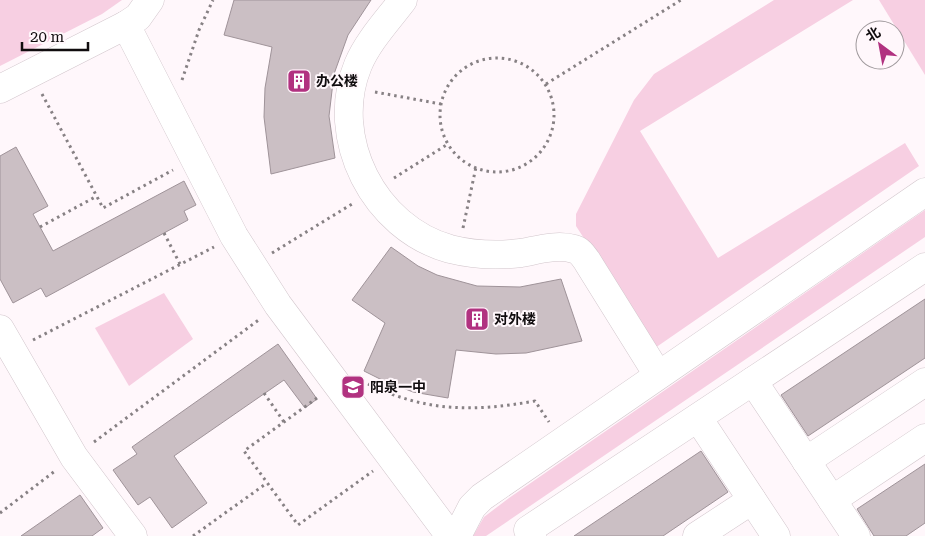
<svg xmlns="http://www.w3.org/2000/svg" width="925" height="536" font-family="'Roboto Serif','Noto Sans SC',serif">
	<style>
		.green { fill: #f7cfe2 }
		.building { fill: #cbbfc4; stroke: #9f9399 }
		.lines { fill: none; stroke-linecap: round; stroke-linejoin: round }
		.minor-casing { stroke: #d2c6cc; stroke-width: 29 }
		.path { stroke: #878184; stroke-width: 3; stroke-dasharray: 2.5 4; stroke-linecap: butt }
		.minor { stroke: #fff; stroke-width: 28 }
		.labels { text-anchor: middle; stroke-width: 4; stroke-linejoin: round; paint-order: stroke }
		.poi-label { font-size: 14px; font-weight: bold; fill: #100c0e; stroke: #fff7fb; text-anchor: start }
	</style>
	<rect width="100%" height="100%" fill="#fff7fb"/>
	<g class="green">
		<polygon points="0,0 122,0 102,14 0,66"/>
		<polygon points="774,0 853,0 640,131 718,258 905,143 919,166 655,348 576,226 576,214 634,100 654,74"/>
		<polygon points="879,0 925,0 925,75"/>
		<polygon points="925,210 925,237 486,536 473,536 484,517 509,498"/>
		<polygon points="164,293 193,339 129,386 95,328"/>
	</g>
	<g class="building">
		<polygon points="234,0 371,0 348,35 334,74 329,116 335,158 271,174 264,117 265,88 272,47 224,35"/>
		<polygon points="16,147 48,206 33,214 53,251 184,181 196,205 184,211 188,220 46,297 41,288 13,303 0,279 0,156"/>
		<polygon points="391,247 418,266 437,275 477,286 520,287 561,279 582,341 526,353 496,354 456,350 448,398 413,392 380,379 364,371 385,323 352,300"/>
		<polygon points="925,299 925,358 808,436 781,395"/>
		<polygon points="278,344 317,399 305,408 284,380 174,456 207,503 172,528 150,497 138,505 113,470 137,454 132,447"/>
		<polygon points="701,451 728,492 663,536 574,536"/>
		<polygon points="925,464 925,523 906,536 874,536 857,509"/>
		<polygon points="80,495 103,528 92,536 21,536"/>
	</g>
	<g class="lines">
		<g class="minor-casing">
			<g id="minor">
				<path d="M403,0C388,20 368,41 358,65C328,138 374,228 450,249C474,255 497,256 521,253C538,250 557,244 574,249C580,250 584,257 587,261L658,375"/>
				<polyline points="126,25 234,236 278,305 450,536"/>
				<polyline points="0,89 126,25 138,17 150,0"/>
				<polyline points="0,329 74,457 133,536"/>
				<polyline points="753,381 856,536"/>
				<polyline points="698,418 776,536"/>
				<polyline points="806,461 925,382"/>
				<polyline points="832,500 925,438"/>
				<polyline points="457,536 472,507 482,497 925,192"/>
				<polyline points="532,536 528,530 925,267"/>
				<polyline points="697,536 752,500"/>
			</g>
		</g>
		<g class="path">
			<circle cx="497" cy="115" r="57"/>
			<polyline points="182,80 199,30 213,0"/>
			<polyline points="546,84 681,0"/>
			<polyline points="375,92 441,104"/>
			<polyline points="42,94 103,208 173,170"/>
			<polyline points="394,178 448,144"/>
			<polyline points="40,227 97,196"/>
			<polyline points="463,228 476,167"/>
			<polyline points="164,233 180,264"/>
			<polyline points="272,253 352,204"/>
			<polyline points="33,340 214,247"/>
			<path d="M368,384C426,412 473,412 535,401L549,422"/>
			<polyline points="264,393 284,422"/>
			<polyline points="317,398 244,451 298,525 373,471"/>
			<polyline points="94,442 260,319"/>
			<polyline points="0,513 55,471"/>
			<polyline points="193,536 267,483"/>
		</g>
		<use href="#minor" class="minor"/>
	</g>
	<defs>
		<g id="building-square" transform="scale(1.25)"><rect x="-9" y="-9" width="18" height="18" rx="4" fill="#b13280" stroke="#fff7fb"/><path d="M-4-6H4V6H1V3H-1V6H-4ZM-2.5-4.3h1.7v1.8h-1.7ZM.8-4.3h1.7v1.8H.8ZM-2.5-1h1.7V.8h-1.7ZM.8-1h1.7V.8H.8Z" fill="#fff"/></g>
		<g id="school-square" transform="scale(1.25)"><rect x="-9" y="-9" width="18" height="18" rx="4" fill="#b13280" stroke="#fff7fb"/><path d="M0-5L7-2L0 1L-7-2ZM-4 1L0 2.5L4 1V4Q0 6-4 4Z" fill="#fff"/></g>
	</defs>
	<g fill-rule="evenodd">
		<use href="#building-square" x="299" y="81"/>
		<use href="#building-square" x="477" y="319"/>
		<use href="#school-square" x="353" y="387"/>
	</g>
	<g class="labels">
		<g class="poi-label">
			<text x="316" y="86">办公楼</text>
			<text x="494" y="324">对外楼</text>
			<text x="370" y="392">阳泉一中</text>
		</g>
	</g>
	<g transform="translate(880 45) rotate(328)"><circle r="24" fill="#fff7fb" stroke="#9f999c"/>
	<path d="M0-4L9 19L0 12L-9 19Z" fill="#b13280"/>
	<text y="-8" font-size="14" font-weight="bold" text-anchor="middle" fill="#100c0e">北</text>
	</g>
	<path d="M22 42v8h66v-8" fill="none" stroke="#100c0e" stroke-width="2.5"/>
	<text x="30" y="42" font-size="15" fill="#100c0e" stroke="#fff7fb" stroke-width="4" paint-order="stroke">20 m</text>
</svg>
